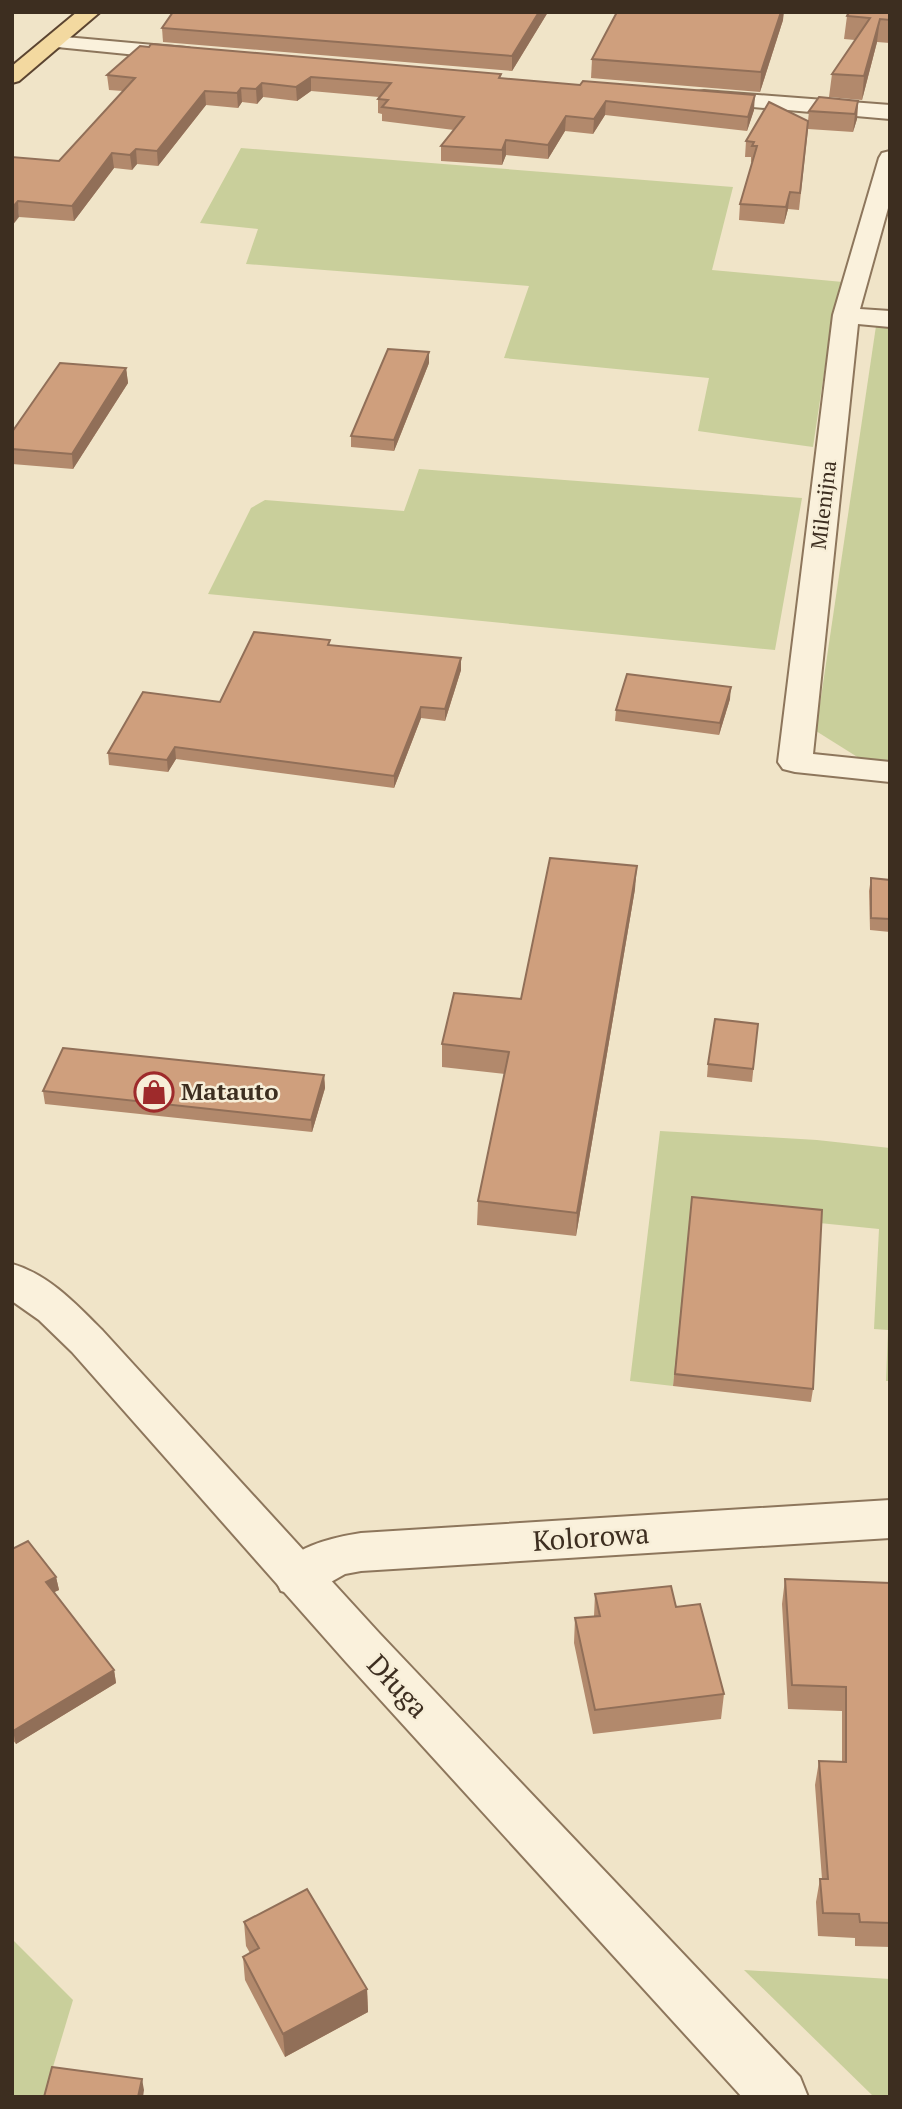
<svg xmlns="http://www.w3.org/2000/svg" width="902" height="2109" font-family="'PT Serif',serif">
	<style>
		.green { fill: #c9cf9b }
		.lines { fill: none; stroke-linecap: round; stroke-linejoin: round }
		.minor-casing { stroke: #8d765c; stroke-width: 4 }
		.tertiary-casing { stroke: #8d765c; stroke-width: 4 }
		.primary-casing { stroke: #5b4430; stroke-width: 4 }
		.minor { fill: #faf1dc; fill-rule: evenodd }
		.tertiary { fill: #faf1dc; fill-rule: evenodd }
		.primary { fill: #f3d9a0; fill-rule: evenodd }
		.wall { fill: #b2896c }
		.shaded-wall { fill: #916f58 }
		.building { fill: #cf9f7d; stroke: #916f58; stroke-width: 2 }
		.labels { text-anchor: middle; stroke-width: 5; stroke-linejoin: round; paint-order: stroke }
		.far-street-label { font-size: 21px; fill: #3d2e20; stroke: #f7eed8 }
		.poi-label { font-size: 24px; font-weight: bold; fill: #3d2e20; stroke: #f7eed8; text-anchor: start }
		.near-street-label { font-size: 28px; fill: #3d2e20; stroke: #f7eed8 }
	</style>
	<rect width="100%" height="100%" fill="#f0e4c8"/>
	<g class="green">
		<polygon points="241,148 733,187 712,270 843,282 833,313 813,447 698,431 709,378 504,358 529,286 246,264 258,229 200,223"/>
		<polygon points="876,326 890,328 890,761 859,758 816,731"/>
		<polygon points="419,469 802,498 775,650 208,594 251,508 265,500 404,511"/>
		<polygon points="660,1131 817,1140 890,1148 890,1381 886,1381 888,1330 874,1329 879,1229 691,1210 673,1386 630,1381"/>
		<polygon points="12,1939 73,2000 44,2097 12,2097"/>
		<polygon points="744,1970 890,1979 890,2097 874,2097"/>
	</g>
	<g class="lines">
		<g class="minor-casing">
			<g id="minor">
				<polygon points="54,36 187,48 194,50 197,54 194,58 187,60 47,46 44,42 47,38"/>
				<polygon points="704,91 890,105 890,119 696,102 693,97 696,92"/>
				<polygon points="890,151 890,201 860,309 890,311 890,327 858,324 813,754 890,762 890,782 795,772 783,769 778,762 833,315 879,158 882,153"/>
				<path d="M890,1500V1538L361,1571L345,1574L315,1591L298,1596L281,1591L274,1577C289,1547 330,1538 361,1533Z"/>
			</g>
		</g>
		<g class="tertiary-casing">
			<path id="tertiary" d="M12,1264C48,1274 76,1304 102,1330L380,1634L800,2077L808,2097H742L346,1662L72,1352L39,1320L12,1301Z"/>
		</g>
		<g class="primary-casing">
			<polygon id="primary" points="77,12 100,12 19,81 12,83 12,66"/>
		</g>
		<use href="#minor" class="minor"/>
		<use href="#tertiary" class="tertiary"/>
		<use href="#primary" class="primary"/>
	</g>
	<g class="wall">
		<polygon points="173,12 548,12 512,71 163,42 162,28"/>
		<polygon points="890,12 890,43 877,42 862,100 829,97 832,74 855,40 844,39 847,16"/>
		<polygon points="783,20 760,92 591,78 592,59"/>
		<polygon points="107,75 501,78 754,110 747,131 605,115 593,134 565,131 548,159 506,155 502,165 441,161 441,146 454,130 382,121 382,114 378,113 378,99 379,97 311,91 297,101 263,97 257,104 242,102 238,108 206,105 158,166 137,164 132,170 114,168 74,221 19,217 12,157 59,161 123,91 109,90"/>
		<polygon points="858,101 857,119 853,132 808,129 799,210 788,209 784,224 739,220 740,204 752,162 751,162 751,157 745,157 746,141 808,121 809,111"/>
		<polygon points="429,363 394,451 351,447 351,436"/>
		<polygon points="126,368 128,383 73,469 12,464 12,432"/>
		<polygon points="330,645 461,670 445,721 421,718 394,788 176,759 168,772 109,765 108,753 220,702"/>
		<polygon points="730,699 719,735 615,721 616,710"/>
		<polygon points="871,878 890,880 890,932 870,930 869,891"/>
		<polygon points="635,889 576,1236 477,1225 478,1201 505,1074 442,1067 442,1044 521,999"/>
		<polygon points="758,1024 752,1082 707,1077 708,1064"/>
		<polygon points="324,1075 325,1088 312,1132 45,1104 43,1091"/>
		<polygon points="692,1197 813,1389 811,1402 673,1386"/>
		<polygon points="12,1549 56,1577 59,1590 54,1592 114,1670 116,1683 16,1744 12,1739"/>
		<polygon points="785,1579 890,1583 890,1947 855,1946 855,1938 818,1936 816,1902 820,1879 822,1879 815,1785 819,1761 842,1762 842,1711 788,1709 782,1604"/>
		<polygon points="595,1594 724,1694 721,1719 593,1734 574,1643 575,1618 594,1616"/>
		<polygon points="244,1922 367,1989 368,2012 285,2057 245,1980 243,1957 250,1953 246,1946"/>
	</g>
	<g class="shaded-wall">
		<polygon points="539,12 548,12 512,71 512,56"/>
		<polygon points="781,12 784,12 783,20 760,92 761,72"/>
		<polygon points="880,19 877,42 862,100 864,76"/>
		<polygon points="311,77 311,91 297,101 296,87"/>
		<polygon points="262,83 263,97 257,104 256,89"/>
		<polygon points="241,88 242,102 238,108 237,93"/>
		<polygon points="205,91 206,105 158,166 157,151"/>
		<polygon points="755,95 754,110 747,131 748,117"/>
		<polygon points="606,101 605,115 593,134 594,119"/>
		<polygon points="858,101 857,119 853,132 855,114"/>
		<polygon points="566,116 565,131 548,159 548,145"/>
		<polygon points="506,140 506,155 502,165 502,150"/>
		<polygon points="136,149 137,164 132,170 130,155"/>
		<polygon points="112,153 114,168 74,221 72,206"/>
		<polygon points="790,192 788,209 784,224 786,207"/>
		<polygon points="18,201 19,217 12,226 12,208"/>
		<polygon points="429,352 429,363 394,451 394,440"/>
		<polygon points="126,368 128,383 73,469 72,454"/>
		<polygon points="461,658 461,670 445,721 445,709"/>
		<polygon points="731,687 730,699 719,735 720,723"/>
		<polygon points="421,707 421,718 394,788 394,776"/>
		<polygon points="175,747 176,759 168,772 167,760"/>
		<polygon points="637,866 635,889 576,1236 577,1213"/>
		<polygon points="324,1075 325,1088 312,1132 311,1120"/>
		<polygon points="56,1577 59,1590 48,1595 46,1582"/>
		<polygon points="114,1670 116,1683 16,1744 13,1731"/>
		<polygon points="367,1989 368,2012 285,2057 283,2034"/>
		<polygon points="142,2079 144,2090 143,2097 138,2097"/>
	</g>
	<g class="building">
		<polygon points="173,12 539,12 512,56 162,28"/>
		<polygon points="617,12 781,12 761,72 592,59"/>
		<polygon points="849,12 890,12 890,20 880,19 864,76 832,74 870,18 847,16"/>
		<polygon points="151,44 501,74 499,78 580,85 583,81 755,95 748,117 606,101 594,119 566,116 548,145 506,140 502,150 441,146 464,117 382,107 388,100 378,99 391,83 311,77 296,87 262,83 256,89 241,88 237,93 205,91 157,151 136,149 130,155 112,153 72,206 18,201 12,208 12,157 59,161 135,78 107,75 140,46 149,47"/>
		<polygon points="819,97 858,101 855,114 809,111"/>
		<polygon points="769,102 808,121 800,193 790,192 786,207 740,204 757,146 752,146 754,142 746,141"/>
		<polygon points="388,349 429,352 394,440 351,436"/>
		<polygon points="60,363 126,368 72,454 12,449 12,432"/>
		<polygon points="254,632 330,640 328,645 461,658 445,709 421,707 394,776 175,747 167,760 108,753 143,692 220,702"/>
		<polygon points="627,674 731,687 720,723 616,710"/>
		<polygon points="550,858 637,866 577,1213 478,1201 509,1052 442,1044 454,993 521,999"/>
		<polygon points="871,878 890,880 890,919 871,918"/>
		<polygon points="715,1019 758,1024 753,1069 708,1064"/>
		<polygon points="63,1048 324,1075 311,1120 43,1091"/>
		<polygon points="692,1197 822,1210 813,1389 675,1374"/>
		<polygon points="28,1541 56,1577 46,1582 114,1670 13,1731 12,1549"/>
		<polygon points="785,1579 890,1583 890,1923 860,1922 859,1914 823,1913 820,1879 828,1879 819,1761 846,1762 846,1687 792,1685"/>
		<polygon points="671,1586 676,1607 700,1604 724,1694 595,1710 575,1618 600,1616 595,1594"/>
		<polygon points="307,1889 367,1989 283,2034 243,1957 259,1948 244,1922"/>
		<polygon points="52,2067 142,2079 138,2097 44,2097"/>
	</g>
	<defs>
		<g id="shop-ring" transform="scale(2.0125)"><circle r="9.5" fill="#f7eed8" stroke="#9e2a2b" stroke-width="1.5"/><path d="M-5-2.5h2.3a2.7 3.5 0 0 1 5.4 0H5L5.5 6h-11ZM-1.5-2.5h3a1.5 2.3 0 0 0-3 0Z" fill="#9e2a2b"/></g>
	</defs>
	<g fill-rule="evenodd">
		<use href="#shop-ring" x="154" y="1092"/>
	</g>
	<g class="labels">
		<g class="far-street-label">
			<text transform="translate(824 505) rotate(-83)" y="7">Milenijna</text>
		</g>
		<g class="poi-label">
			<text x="181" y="1100">Matauto</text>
		</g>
		<g class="near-street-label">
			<text transform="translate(591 1537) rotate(-4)" y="10">Kolorowa</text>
			<text transform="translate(398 1686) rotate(47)" y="10">Długa</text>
		</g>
	</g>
	<rect width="902" height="2109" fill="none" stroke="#3d2e20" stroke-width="28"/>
</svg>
